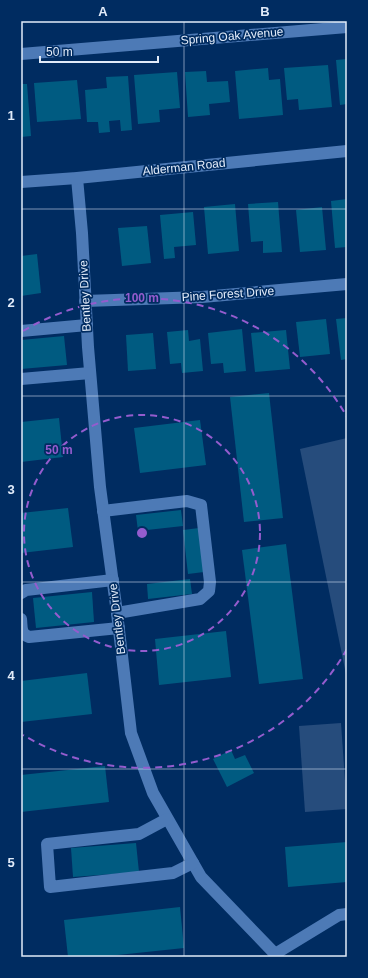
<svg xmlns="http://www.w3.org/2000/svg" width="368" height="978" font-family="Helvetica,sans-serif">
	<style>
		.green { fill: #264c7c }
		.building { fill: #005b81 }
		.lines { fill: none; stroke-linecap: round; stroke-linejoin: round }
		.minor { stroke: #4d7ab6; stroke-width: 12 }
		.grid { fill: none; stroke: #e1ebf9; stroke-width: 1; stroke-opacity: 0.55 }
		.ring { fill: none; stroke: #945cce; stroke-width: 2; stroke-dasharray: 7 5 }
		.labels { text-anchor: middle; stroke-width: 3.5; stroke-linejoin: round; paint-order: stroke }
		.street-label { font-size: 12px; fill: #e1ebf9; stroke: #002c61 }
		.centre { fill: #945cce; stroke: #002c61; stroke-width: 2 }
		.ring-label { font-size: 12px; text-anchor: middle; font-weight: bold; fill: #945cce; stroke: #002c61; stroke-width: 3.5; stroke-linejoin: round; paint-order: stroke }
		.neatline { fill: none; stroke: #e1ebf9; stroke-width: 1.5 }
		.grid-label { font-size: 13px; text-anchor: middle; font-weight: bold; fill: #e1ebf9 }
	</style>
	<rect width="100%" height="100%" fill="#002c61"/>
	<g class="green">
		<polygon points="347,438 347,679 300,449"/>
		<polygon points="341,723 347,809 305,812 299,726"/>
	</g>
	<g class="building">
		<polygon points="347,59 347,104 340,105 336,60"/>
		<polygon points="328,65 332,107 299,110 298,99 287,100 284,68"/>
		<polygon points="268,68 269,80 280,79 283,115 239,119 235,71"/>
		<polygon points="206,71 207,82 228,81 230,102 209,104 210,115 188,117 185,72"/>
		<polygon points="177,72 180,108 159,110 160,122 138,124 134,75"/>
		<polygon points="128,76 132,130 121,131 120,120 109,121 110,132 99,133 98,122 87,122 85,90 107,88 106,77"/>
		<polygon points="77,80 81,119 37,122 34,83"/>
		<polygon points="21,84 27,84 31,136 21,137"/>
		<polygon points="347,199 347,247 335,248 331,201"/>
		<polygon points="278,202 282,252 263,253 263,241 251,242 248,204"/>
		<polygon points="235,204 239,251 208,254 204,207"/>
		<polygon points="322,207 326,250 300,252 296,210"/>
		<polygon points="193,212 196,245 174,247 175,258 164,259 160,215"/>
		<polygon points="147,226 151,263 122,266 118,228"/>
		<polygon points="37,254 41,293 21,296 21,256"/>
		<polygon points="347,318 347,359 341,360 336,319"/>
		<polygon points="326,319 330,354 300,357 296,322"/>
		<polygon points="242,329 246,371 224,373 223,363 211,364 208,333"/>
		<polygon points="188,330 189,341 200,339 203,371 182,373 181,363 170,364 167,332"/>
		<polygon points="286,330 290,369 255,372 251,333"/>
		<polygon points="153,333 156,369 128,371 126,335"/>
		<polygon points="64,336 67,365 21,369 21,340"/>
		<polygon points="269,393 283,518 244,522 230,397"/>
		<polygon points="59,418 63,457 21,462 21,422"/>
		<polygon points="200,420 206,465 140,473 134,428"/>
		<polygon points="68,508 73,547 21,553 21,513"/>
		<polygon points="181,510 183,526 138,531 136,515"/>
		<polygon points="199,528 204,572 188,574 183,530"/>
		<polygon points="286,544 303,679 259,684 242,550"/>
		<polygon points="190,579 192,594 148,599 147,584"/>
		<polygon points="92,592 94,622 36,628 33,598"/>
		<polygon points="226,631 231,677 159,685 155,639"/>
		<polygon points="87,673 92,714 21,722 21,681"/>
		<polygon points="231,750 235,759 245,755 254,773 227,787 213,759"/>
		<polygon points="105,766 109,802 21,812 21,775"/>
		<polygon points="347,842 347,882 288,887 285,847"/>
		<polygon points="136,843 139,872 73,877 71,848"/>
		<polygon points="180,907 184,948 99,957 68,957 64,920"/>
	</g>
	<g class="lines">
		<g class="minor">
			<polyline points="21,54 347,27"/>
			<polyline points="77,178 82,233 88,347 100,487 117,613 131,733 153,793 201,877 278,957"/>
			<polyline points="21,182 77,178 347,151"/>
			<polyline points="85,301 202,297 347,284"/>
			<polyline points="21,331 87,325"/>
			<polyline points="21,379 90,373"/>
			<polyline points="103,511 187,501 201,505 210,582 209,591 200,599 117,613"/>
			<polyline points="21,593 26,590 113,580"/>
			<path d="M21,619C22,627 20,634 29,637L119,628"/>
			<polyline points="167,819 139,834 47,844 50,887 173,873 193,863"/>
			<polyline points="275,954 339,915 347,914"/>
		</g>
	</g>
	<path class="grid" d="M184,21V957M21,209H347M21,396H347M21,582H347M21,769H347"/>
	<g class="ring">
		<circle cx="142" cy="533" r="118"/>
		<path d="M347 649A235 235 0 0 1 23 735M23 331A235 235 0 0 1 347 417"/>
	</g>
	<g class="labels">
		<g class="street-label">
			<text transform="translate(232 36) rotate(-5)" y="4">Spring Oak Avenue</text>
			<text transform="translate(184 167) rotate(-6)" y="4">Alderman Road</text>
			<text transform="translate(228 294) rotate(-4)" y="4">Pine Forest Drive</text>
			<text transform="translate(85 296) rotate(-93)" y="4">Bentley Drive</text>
			<text transform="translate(117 619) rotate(-97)" y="4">Bentley Drive</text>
		</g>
	</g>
	<circle cx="142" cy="533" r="6" class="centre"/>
	<g class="ring-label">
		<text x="142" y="302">100 m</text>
		<text x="59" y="454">50 m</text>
	</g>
	<rect width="368" height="978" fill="none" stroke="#002c61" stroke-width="44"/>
	<path d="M40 56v6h118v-6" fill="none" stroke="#e1ebf9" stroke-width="2"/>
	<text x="46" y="56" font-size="12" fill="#e1ebf9" stroke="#002c61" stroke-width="3" paint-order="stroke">50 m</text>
	<rect x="22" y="22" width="324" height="934" class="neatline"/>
	<g class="grid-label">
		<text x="103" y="16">A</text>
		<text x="265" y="16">B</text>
		<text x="11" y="120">1</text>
		<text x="11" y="307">2</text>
		<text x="11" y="494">3</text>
		<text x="11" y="680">4</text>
		<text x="11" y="867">5</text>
	</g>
</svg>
